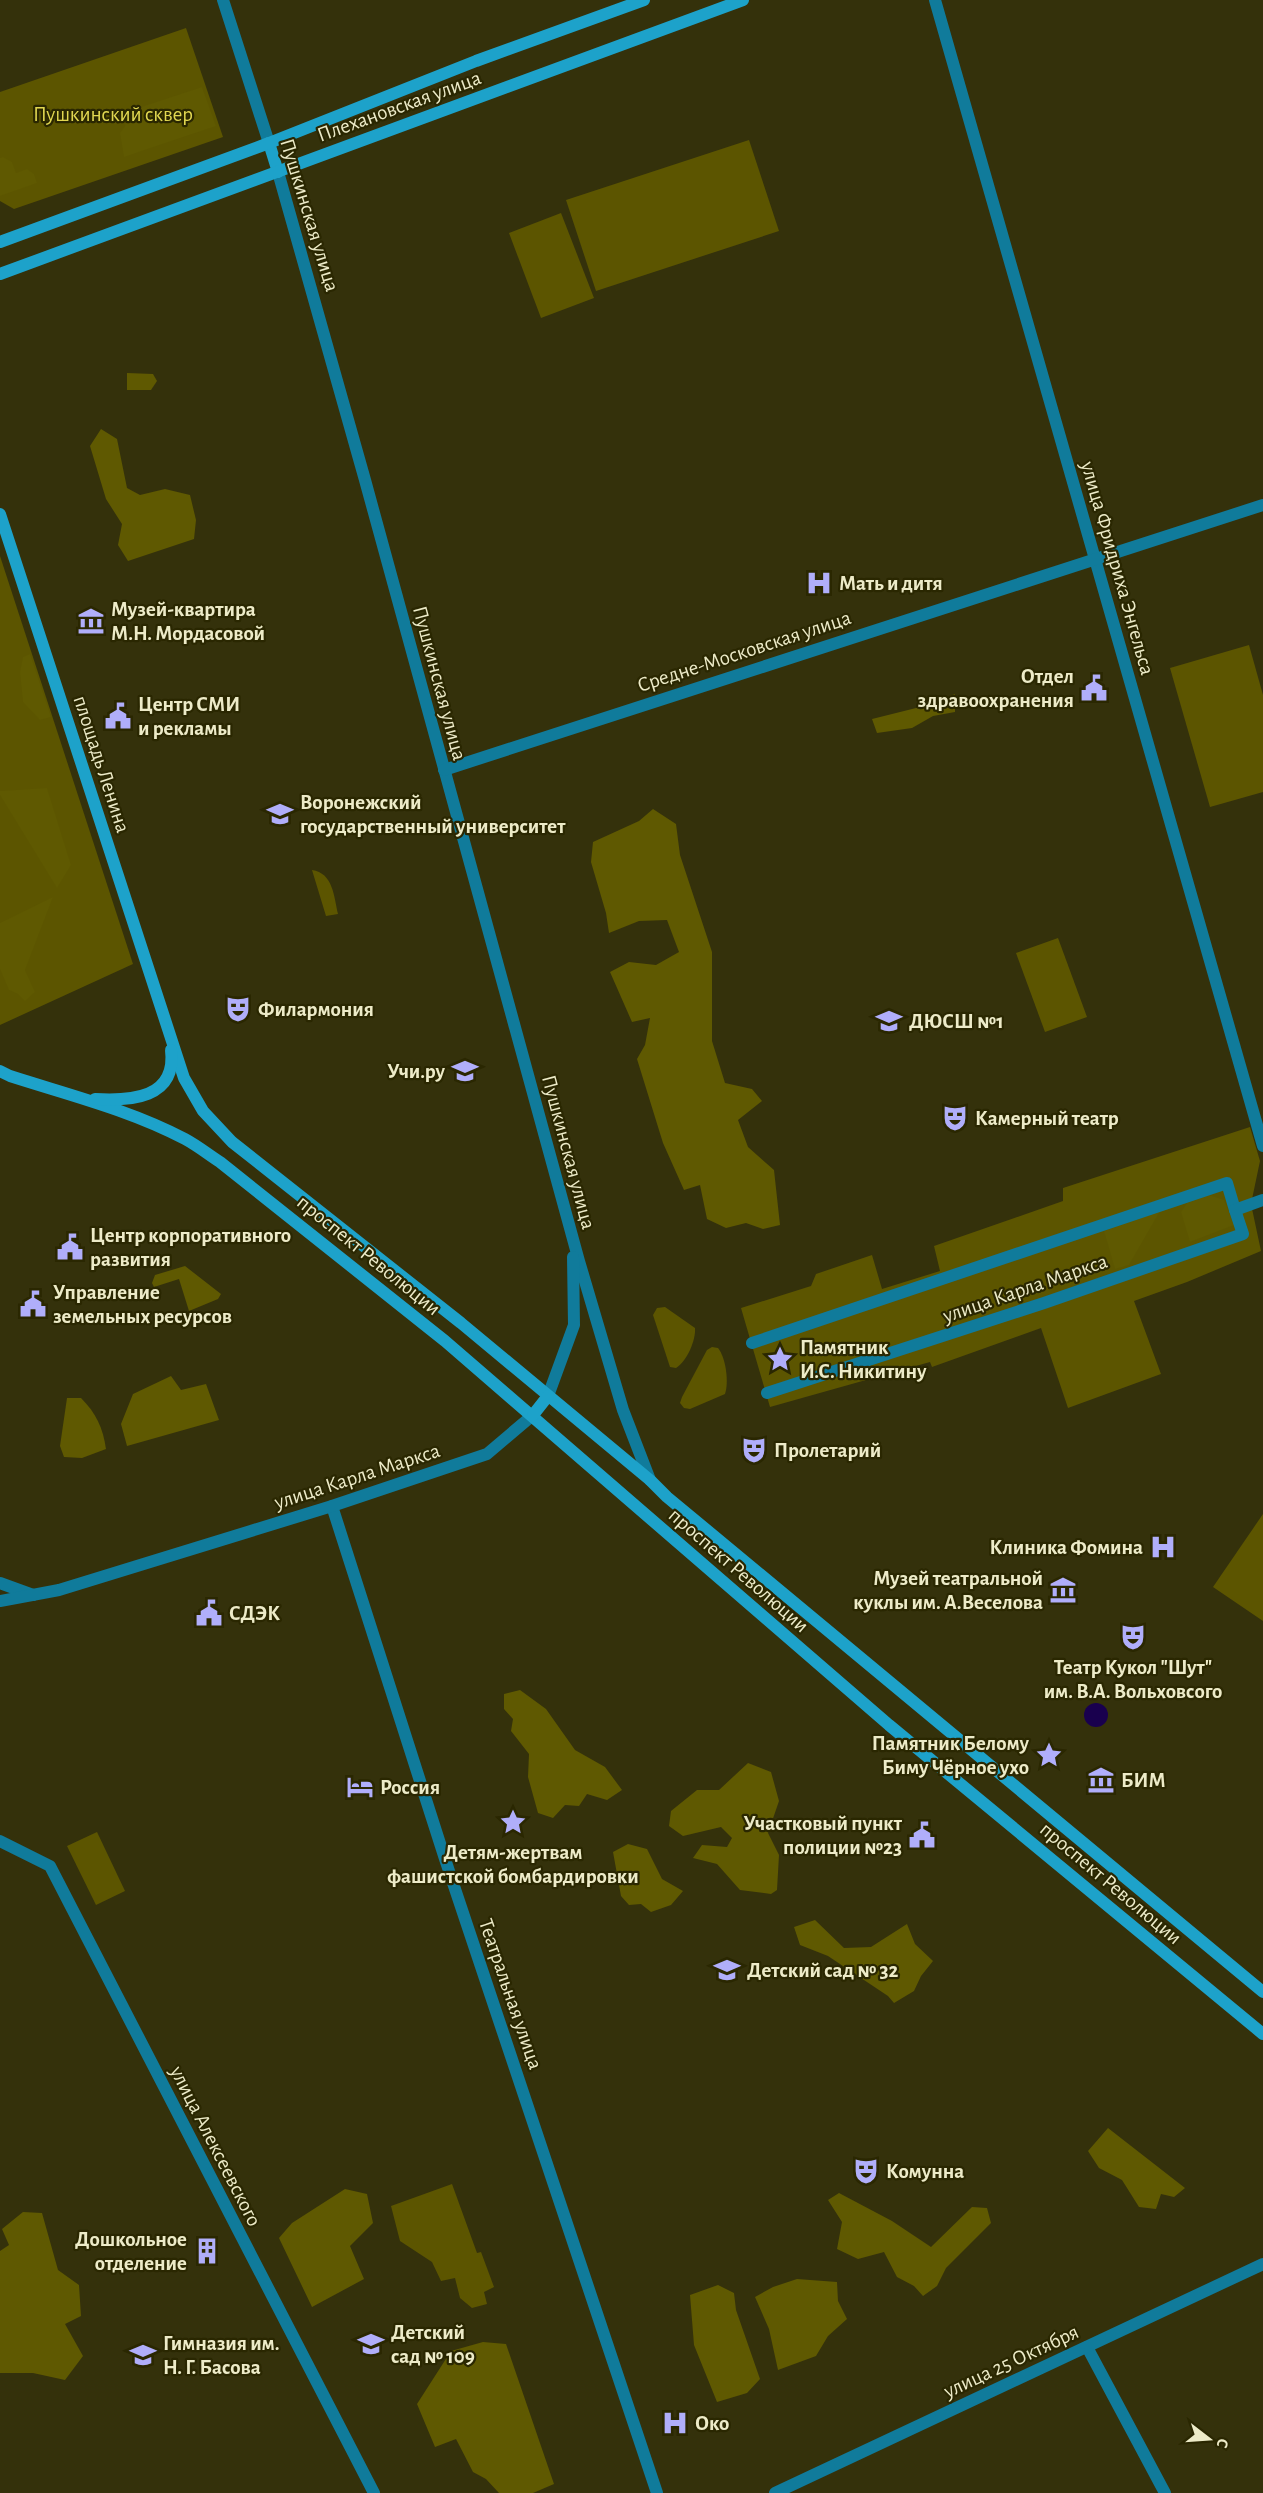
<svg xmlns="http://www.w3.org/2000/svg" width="1263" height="2493" font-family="'Alegreya Sans',sans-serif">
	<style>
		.green { fill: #5c5500 }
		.forest { fill: #5f5901 }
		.water { fill: #19004e }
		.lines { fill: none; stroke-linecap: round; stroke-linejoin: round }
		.pedestrian { stroke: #107b9b; stroke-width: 12 }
		.minor { stroke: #107b9b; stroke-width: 12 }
		.tertiary { stroke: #107b9b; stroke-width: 12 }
		.secondary { stroke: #1da2ca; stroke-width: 12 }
		.labels { text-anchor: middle; stroke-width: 4.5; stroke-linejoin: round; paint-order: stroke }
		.street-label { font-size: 21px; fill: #edebc8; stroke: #2a2701 }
		.park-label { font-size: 21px; fill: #e1d751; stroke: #2a2701 }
		.poi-label { font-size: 21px; font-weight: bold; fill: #edebc8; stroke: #2a2701; text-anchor: start }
	</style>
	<rect width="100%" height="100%" fill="#34310b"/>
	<g class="green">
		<polygon points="186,28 223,137 14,209 0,201 0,92"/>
		<polygon points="749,140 779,231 596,291 566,200"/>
		<polygon points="561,213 594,298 541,318 509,233"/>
		<polygon points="0,556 133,964 0,1025"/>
		<polygon points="1249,645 1263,695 1263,792 1210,807 1170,668"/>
		<path d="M312,870C333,873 334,896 338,914L326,916Z"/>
		<polygon points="1058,938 1087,1017 1045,1032 1016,953"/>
		<polygon points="1250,1127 1260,1161 1251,1204 1261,1251 1187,1282 1134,1301 1161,1374 1068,1408 1041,1328 932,1367 930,1362 770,1407 741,1308 811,1286 816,1274 872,1255 882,1289 940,1271 934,1246 1063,1201 1063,1188"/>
		<path d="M665,1307L695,1328C696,1340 687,1361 676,1368L670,1367L653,1315L657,1308Z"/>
		<path d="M712,1347L718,1348C726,1358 729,1382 725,1394L690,1409L684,1408L680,1403L682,1397L707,1350Z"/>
		<polygon points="1263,1514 1263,1621 1213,1587"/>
		<polygon points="97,1832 125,1891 96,1905 67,1846"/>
		<polygon points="452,2184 477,2253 481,2252 494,2287 484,2292 487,2304 472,2308 460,2298 455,2278 441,2281 432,2262 400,2241 391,2206"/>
	</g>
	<g class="forest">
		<polygon points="202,87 216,126 124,157 120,133 125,126 129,111"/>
		<polygon points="3,157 12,162 16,173 27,169 34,174 37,183 0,196 0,158"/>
		<polygon points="127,373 153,374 157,381 151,390 127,390"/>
		<polygon points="101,429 117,439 127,488 140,495 165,489 190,495 196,520 194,539 128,561 118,545 122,524 106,499 90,446"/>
		<polygon points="30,654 51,717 40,720 23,702 20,672 23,657"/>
		<polygon points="955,694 955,712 933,716 912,728 877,733 872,719 916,708"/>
		<polygon points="47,788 71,865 57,888 0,795 0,791"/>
		<polygon points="653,809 676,824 680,855 712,952 712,1041 725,1083 752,1089 762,1101 738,1120 748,1147 774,1170 780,1225 763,1229 746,1223 726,1228 707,1219 700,1185 684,1190 663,1143 637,1059 645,1045 650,1018 632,1022 610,972 629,962 656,965 679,952 667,920 639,921 609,933 606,913 591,862 593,842 639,821"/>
		<polygon points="53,897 25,970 35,992 25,1001 18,994 9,990 0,969 0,923"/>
		<polygon points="1209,1195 1224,1200 1234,1225 1190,1242 1181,1212 1187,1203"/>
		<polygon points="1160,1211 1129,1265 1115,1269 1104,1231"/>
		<polygon points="185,1266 221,1294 218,1299 189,1311 179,1279 154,1287 152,1283 155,1275"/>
		<polygon points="171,1376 181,1390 206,1384 219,1420 127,1446 121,1424 133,1394"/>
		<path d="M67,1398H81C96,1413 103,1428 106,1449L82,1458L64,1457L60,1446Z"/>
		<polygon points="520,1690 546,1709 575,1750 605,1767 622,1790 607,1800 587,1794 579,1806 565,1805 553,1818 538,1813 528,1777 529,1754 511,1731 513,1719 504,1709 504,1694"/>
		<polygon points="748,1763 771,1772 779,1801 768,1833 779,1855 777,1890 771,1894 740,1890 717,1864 693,1858 702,1845 727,1847 732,1838 721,1827 683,1836 669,1826 671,1811 697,1790 719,1790"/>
		<polygon points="628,1844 647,1849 662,1879 683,1891 671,1905 651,1912 641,1904 629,1905 621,1896 613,1852"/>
		<polygon points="815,1920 844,1948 871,1947 907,1924 915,1944 933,1961 921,1976 914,1991 894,2003 888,1996 828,1956 800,1945 794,1927"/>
		<polygon points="1108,2128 1185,2188 1174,2197 1161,2194 1156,2209 1139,2207 1122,2180 1099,2168 1088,2151"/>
		<polygon points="345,2189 367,2194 373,2223 350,2246 364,2279 312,2307 279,2238 292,2223"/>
		<polygon points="839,2193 892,2221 931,2247 972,2207 987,2208 991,2223 946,2268 937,2286 923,2296 914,2286 897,2277 884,2252 858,2259 837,2249 842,2222 828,2200"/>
		<polygon points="23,2212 42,2213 58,2270 79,2285 81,2316 65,2324 83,2356 65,2380 33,2373 0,2373 0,2251 9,2245 2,2229"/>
		<polygon points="797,2279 837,2282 838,2301 847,2319 828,2336 816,2356 778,2370 769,2329 755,2297 773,2287"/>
		<polygon points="718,2285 734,2293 736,2310 760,2379 747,2393 717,2402 694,2345 690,2295"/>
		<polygon points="483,2342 506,2344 554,2484 533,2493 499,2493 486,2479 473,2472 456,2439 435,2447 417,2404 451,2351"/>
	</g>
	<circle class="water" cx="1096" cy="1715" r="12"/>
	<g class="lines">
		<g class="pedestrian">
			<polyline points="752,1343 1227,1183 1235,1210"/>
			<polyline points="767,1393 1044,1303 1243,1234 1235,1210 1263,1200"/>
		</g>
		<g class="minor">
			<polyline points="0,1841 50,1866 374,2493"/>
			<polyline points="1087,2347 1165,2493"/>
			<polyline points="775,2493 1263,2264"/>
		</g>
		<g class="tertiary">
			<polyline points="223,0 269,143"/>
			<polyline points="935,0 1263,1146"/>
			<polyline points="278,172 365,480 579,1261 623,1410 650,1480"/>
			<polyline points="444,770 1263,505"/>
			<polyline points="548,1396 574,1325 573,1257"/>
			<polyline points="332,1506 445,1859 657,2493"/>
			<polyline points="0,1583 33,1595"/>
			<polyline points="0,1601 59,1590 332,1506 487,1454 533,1415"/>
		</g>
		<g class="secondary">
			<polyline points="269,143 278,172"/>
			<polyline points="0,242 269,143 476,61 644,0"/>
			<polyline points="0,274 743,0"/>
			<polyline points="0,514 184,1078 203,1111 232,1142 461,1323 650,1480 667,1497 1263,1992"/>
			<path d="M0,1071L10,1076C69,1095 130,1110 185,1139C198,1146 209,1155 220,1162L445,1341L889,1725L1263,2034"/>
			<path d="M95,1099C130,1101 177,1099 171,1050"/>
			<polyline points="533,1415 548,1396"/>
		</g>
	</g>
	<defs>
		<g id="hospital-bare" transform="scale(2.07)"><path d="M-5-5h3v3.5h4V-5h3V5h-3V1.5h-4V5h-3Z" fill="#b0aefa" stroke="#2a2701" stroke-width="2.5" paint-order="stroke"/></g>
		<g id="museum-bare" transform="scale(2.07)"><path d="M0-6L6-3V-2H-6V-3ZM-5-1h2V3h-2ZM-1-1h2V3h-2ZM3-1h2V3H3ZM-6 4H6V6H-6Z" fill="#b0aefa" stroke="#2a2701" stroke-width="2.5" paint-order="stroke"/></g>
		<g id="civic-bare" transform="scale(2.07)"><path d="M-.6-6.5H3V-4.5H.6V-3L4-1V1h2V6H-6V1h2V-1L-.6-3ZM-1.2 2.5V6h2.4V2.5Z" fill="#b0aefa" stroke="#2a2701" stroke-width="2.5" paint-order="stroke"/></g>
		<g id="university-bare" transform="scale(2.07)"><path d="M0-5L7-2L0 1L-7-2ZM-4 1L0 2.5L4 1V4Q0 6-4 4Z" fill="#b0aefa" stroke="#2a2701" stroke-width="2.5" paint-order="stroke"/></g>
		<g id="theatre-bare" transform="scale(2.07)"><path d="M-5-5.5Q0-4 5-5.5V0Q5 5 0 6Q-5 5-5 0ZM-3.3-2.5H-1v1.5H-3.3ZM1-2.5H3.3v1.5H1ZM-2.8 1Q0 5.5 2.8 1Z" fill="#b0aefa" stroke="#2a2701" stroke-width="2.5" paint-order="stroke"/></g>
		<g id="school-bare" transform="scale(2.07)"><path d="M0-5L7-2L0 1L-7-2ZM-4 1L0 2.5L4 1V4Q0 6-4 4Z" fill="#b0aefa" stroke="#2a2701" stroke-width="2.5" paint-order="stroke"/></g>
		<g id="sight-bare" transform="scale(2.07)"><path d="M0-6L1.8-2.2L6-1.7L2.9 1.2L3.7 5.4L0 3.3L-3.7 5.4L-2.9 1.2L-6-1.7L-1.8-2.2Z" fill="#b0aefa" stroke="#2a2701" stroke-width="2.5" paint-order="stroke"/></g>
		<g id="hotel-bare" transform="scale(2.07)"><path d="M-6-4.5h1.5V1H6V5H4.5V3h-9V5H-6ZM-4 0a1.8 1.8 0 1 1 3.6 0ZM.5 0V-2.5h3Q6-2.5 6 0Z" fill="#b0aefa" stroke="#2a2701" stroke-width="2.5" paint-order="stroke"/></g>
		<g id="building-bare" transform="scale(2.07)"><path d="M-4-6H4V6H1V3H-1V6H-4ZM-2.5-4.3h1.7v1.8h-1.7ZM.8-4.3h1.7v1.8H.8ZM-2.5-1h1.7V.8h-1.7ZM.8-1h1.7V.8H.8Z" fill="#b0aefa" stroke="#2a2701" stroke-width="2.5" paint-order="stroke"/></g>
	</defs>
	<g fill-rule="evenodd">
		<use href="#hospital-bare" x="819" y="583"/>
		<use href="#museum-bare" x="91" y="621"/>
		<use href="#civic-bare" x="1094" y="688"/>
		<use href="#civic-bare" x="118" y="716"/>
		<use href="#university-bare" x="280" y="814"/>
		<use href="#theatre-bare" x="238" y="1009"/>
		<use href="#school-bare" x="889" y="1021"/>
		<use href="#school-bare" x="465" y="1071"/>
		<use href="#theatre-bare" x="955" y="1118"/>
		<use href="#civic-bare" x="70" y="1247"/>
		<use href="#civic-bare" x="33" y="1304"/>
		<use href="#sight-bare" x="780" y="1359"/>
		<use href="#theatre-bare" x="754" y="1450"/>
		<use href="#hospital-bare" x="1163" y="1547"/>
		<use href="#museum-bare" x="1063" y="1590"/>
		<use href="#civic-bare" x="209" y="1613"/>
		<use href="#theatre-bare" x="1133" y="1637"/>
		<use href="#sight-bare" x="1049" y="1755"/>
		<use href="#museum-bare" x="1101" y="1780"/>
		<use href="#hotel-bare" x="360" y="1787"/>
		<use href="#sight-bare" x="513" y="1822"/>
		<use href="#civic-bare" x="922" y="1835"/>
		<use href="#school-bare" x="727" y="1970"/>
		<use href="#theatre-bare" x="866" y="2171"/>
		<use href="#building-bare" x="207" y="2251"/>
		<use href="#school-bare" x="371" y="2344"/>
		<use href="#school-bare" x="143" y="2355"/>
		<use href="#hospital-bare" x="675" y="2423"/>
	</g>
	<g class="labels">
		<g class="street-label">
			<text transform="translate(399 106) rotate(-20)" y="7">Плехановская улица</text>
			<text transform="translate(310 215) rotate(73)" y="7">Пушкинская улица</text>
			<text transform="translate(1118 568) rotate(74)" y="7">улица Фридриха Энгельса</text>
			<text transform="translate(744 651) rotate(-18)" y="7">Средне-Московская улица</text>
			<text transform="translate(440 683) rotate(75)" y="7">Пушкинская улица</text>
			<text transform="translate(102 764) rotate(72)" y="7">площадь Ленина</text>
			<text transform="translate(569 1152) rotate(75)" y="7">Пушкинская улица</text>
			<text transform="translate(369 1255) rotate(39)" y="7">проспект Революции</text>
			<text transform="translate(1025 1288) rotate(-19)" y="7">улица Карла Маркса</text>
			<text transform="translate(357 1476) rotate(-18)" y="7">улица Карла Маркса</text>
			<text transform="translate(739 1570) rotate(41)" y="7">проспект Революции</text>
			<text transform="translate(1111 1883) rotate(40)" y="7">проспект Революции</text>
			<text transform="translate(511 1994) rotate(71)" y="7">Театральная улица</text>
			<text transform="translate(216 2146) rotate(63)" y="7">улица Алексеевского</text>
			<text transform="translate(1011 2361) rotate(-25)" y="7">улица 25 Октября</text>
		</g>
		<g class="park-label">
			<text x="113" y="121">Пушкинский сквер</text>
		</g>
		<g class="poi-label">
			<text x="839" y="590">Мать и дитя</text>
			<text x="111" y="616">Музей-квартира<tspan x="111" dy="24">М.Н. Мордасовой</tspan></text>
			<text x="1074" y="683" text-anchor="end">Отдел<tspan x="1074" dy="24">здравоохранения</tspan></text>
			<text x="138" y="711">Центр СМИ<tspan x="138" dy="24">и рекламы</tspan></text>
			<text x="300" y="809">Воронежский<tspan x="300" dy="24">государственный университет</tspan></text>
			<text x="258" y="1016">Филармония</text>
			<text x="909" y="1028">ДЮСШ №1</text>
			<text x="445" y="1078" text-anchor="end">Учи.ру</text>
			<text x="975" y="1125">Камерный театр</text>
			<text x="90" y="1242">Центр корпоративного<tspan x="90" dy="24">развития</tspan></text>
			<text x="53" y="1299">Управление<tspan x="53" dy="24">земельных ресурсов</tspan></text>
			<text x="800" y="1354">Памятник<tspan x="800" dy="24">И.С. Никитину</tspan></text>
			<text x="774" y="1457">Пролетарий</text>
			<text x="1143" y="1554" text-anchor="end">Клиника Фомина</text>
			<text x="1043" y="1585" text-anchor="end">Музей театральной<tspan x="1043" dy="24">куклы им. А.Веселова</tspan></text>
			<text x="229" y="1620">СДЭК</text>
			<text x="1133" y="1674" text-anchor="middle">Театр Кукол "Шут"<tspan x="1133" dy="24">им. В.А. Вольховсого</tspan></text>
			<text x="1029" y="1750" text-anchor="end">Памятник Белому<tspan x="1029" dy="24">Биму Чёрное ухо</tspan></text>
			<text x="1121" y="1787">БИМ</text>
			<text x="380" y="1794">Россия</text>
			<text x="902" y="1830" text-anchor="end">Участковый пункт<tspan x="902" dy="24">полиции №23</tspan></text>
			<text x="513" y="1859" text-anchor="middle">Детям-жертвам<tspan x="513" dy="24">фашистской бомбардировки</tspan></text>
			<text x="747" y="1977">Детский сад № 32</text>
			<text x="886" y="2178">Комунна</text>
			<text x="187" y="2246" text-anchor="end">Дошкольное<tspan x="187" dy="24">отделение</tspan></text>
			<text x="391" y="2339">Детский<tspan x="391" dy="24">сад № 109</tspan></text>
			<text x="163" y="2350">Гимназия им.<tspan x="163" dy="24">Н. Г. Басова</tspan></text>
			<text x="695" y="2430">Око</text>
		</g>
	</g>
	<g transform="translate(1209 2439) rotate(107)" stroke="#2a2701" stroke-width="4.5" paint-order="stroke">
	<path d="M0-4.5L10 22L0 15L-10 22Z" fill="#edebc8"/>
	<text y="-9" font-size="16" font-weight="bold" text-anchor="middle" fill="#edebc8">С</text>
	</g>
</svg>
